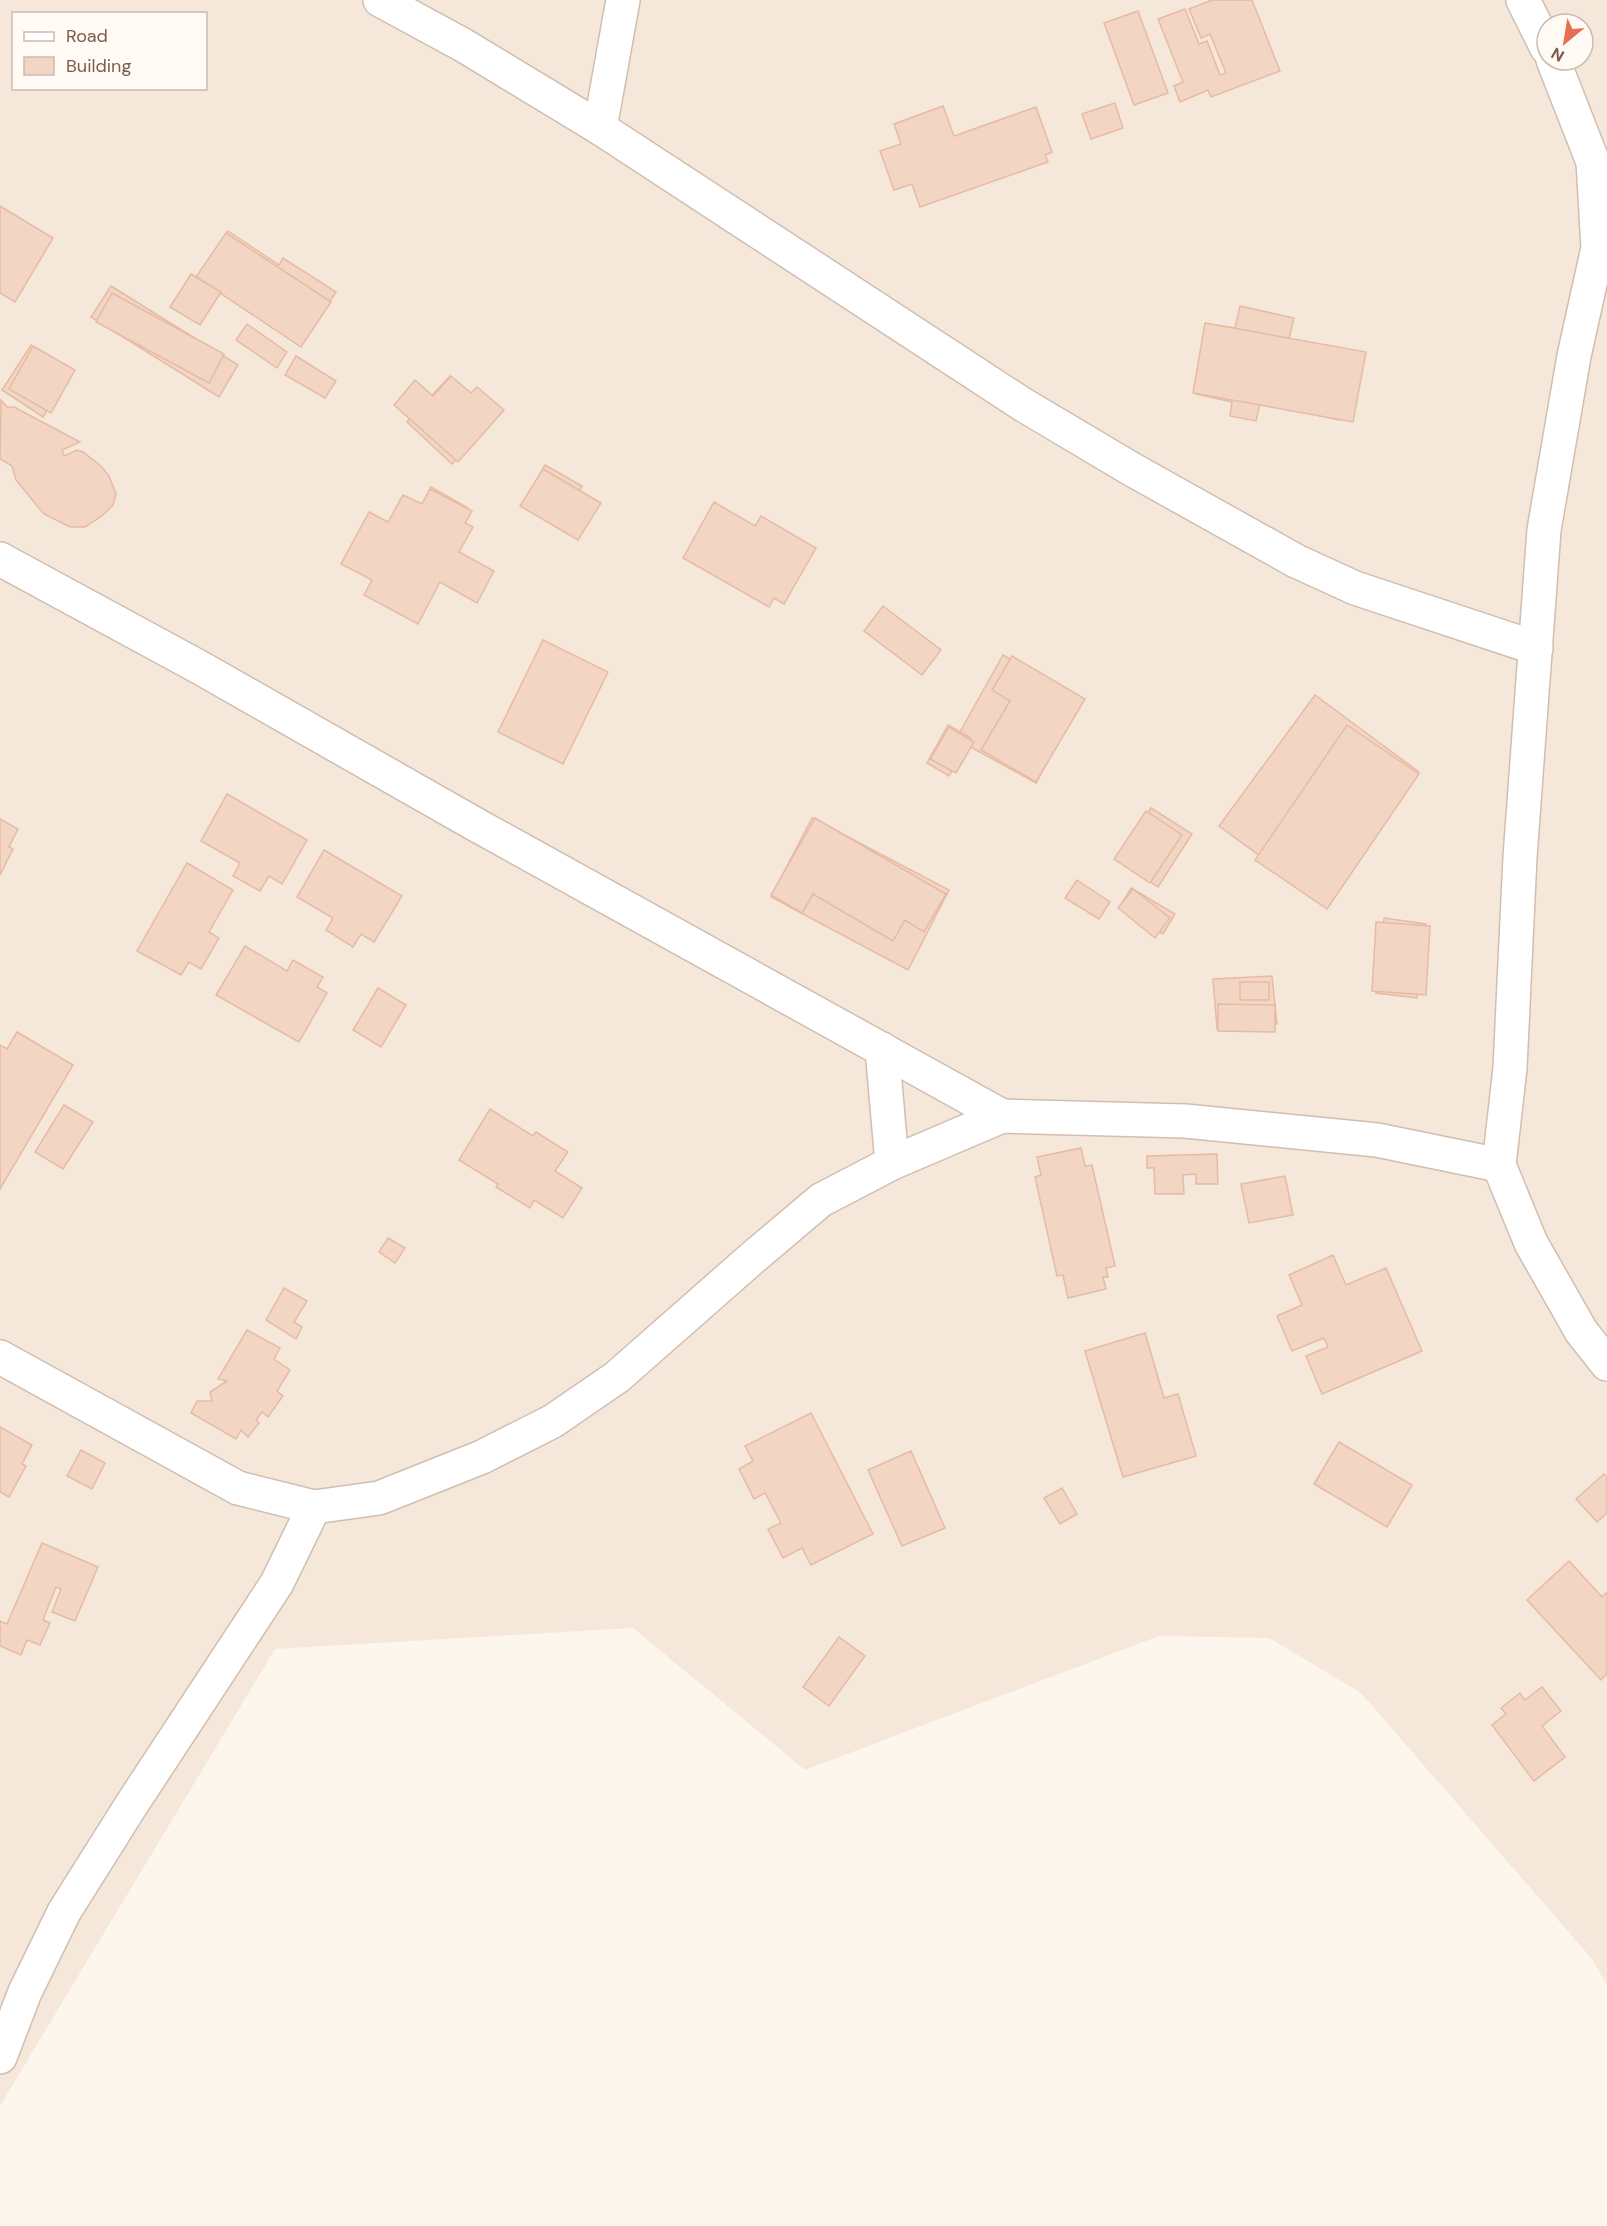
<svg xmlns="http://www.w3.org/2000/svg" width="1607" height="2226" font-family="'DM Sans',sans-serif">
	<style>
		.residential { fill: #f5e8da; fill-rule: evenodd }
		.building { fill: #f3d5c3; stroke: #e6bba3; stroke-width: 1.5 }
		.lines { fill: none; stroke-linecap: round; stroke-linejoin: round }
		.minor-casing { stroke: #d1beb0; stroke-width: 36 }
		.minor { stroke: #fff; stroke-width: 33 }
	</style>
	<rect width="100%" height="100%" fill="#fdf6ec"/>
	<path class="residential" d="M0,0H1607V1985L1592,1959L1361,1693L1269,1638L1159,1636L805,1770L633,1628L275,1649L0,2106ZM14,14H206V88H14ZM1547,24H1583V60H1547Z"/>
	<g class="building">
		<polygon points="1212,0 1252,0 1280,71 1211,97 1208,90 1180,102 1174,86 1183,82 1158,19 1185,9 1199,44 1207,41 1220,75 1226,73 1210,34 1201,38 1189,9"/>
		<polygon points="1138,11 1168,93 1134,105 1104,23"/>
		<polygon points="1115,103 1123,128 1091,139 1082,114"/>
		<polygon points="943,106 954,136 1036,107 1052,152 1045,155 1048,162 920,207 912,184 894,190 880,151 901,144 894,124"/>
		<polygon points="0,206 53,238 15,302 0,293"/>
		<polygon points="228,231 279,265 283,258 336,292 303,343 199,274"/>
		<polygon points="226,233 331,302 301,347 196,277"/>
		<polygon points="191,274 221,292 200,325 170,307"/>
		<polygon points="111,286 238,365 219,397 91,317"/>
		<polygon points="112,293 224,354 209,383 96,322"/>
		<polygon points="1240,306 1294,318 1289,339 1283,337 1283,341 1310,346 1308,359 1313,360 1316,348 1354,356 1340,420 1260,403 1256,421 1230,416 1232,402 1196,394 1210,324 1235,328"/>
		<polygon points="1205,323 1366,352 1353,422 1193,393"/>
		<polygon points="247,324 287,352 277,368 236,340"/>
		<polygon points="31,345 72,372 43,417 2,390"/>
		<polygon points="33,346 75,370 51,413 9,389"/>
		<polygon points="296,356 336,381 325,398 285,375"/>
		<polygon points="450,376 496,418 452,464 407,422"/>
		<polygon points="451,376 471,393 477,387 504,410 458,462 394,405 415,380 433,396"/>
		<polygon points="1,400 7,407 14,407 80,442 62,450 64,456 77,450 83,452 101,466 109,476 116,494 113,505 102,516 85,527 70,527 44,514 34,502 16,480 12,466 0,459"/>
		<polygon points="545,465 582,486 579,491 598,502 578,538 522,506"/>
		<polygon points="543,469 601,503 578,540 520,506"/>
		<polygon points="431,487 468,508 413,612 375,593"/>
		<polygon points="430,489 472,511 465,523 473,527 459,552 494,571 477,603 440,582 418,624 364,595 372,580 341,564 369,512 388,522 403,495 422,504"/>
		<polygon points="714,502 755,526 761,516 816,548 784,604 774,598 769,607 683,558"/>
		<polygon points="883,606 941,650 922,675 864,631"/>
		<polygon points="543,640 608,672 563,764 498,732"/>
		<polygon points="1003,655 1082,699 1036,783 956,739"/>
		<polygon points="1012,656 1085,699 1036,782 981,750 1010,701 992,690"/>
		<polygon points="1315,695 1419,772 1323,902 1219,826"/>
		<polygon points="948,725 971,738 949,776 927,763"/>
		<polygon points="1347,725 1419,774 1327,909 1255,860"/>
		<polygon points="949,727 974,742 956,773 930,759"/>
		<polygon points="227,794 307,840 282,884 269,876 260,891 233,876 240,863 201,841"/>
		<polygon points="1151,808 1192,834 1158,887 1117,860"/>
		<polygon points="1146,811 1182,835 1150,883 1114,859"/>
		<polygon points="812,818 949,890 908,970 771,897"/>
		<polygon points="815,818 946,894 924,932 905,920 893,941 813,894 802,913 771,895"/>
		<polygon points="0,819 18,829 9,847 13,849 0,875"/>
		<polygon points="324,850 402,896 374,942 361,934 353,947 326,930 333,918 297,897"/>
		<polygon points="187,863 233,890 209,932 219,938 201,969 189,962 181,975 137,951"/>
		<polygon points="1077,880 1110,902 1099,919 1065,898"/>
		<polygon points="1131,888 1175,914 1163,934 1119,908"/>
		<polygon points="1133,889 1170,918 1155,938 1118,908"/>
		<polygon points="1384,918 1426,924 1417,998 1376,993"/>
		<polygon points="1376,922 1430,926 1426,995 1372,991"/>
		<polygon points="245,946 287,971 293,960 323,977 317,987 327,993 299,1042 216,995"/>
		<polygon points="1272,976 1277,1024 1217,1029 1213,979"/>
		<rect x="1240" y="982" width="29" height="18"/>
		<polygon points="378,988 406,1005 381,1047 353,1030"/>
		<polygon points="1218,1004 1275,1005 1275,1032 1218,1031"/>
		<polygon points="17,1032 73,1065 0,1189 0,1045 7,1049"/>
		<polygon points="64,1105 93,1122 63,1169 35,1152"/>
		<polygon points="490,1109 533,1136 536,1132 568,1152 555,1171 582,1188 563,1218 534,1200 530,1208 496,1187 498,1184 459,1160"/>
		<polygon points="1081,1148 1085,1166 1092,1165 1115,1266 1106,1268 1108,1277 1103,1277 1106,1289 1068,1298 1063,1275 1057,1276 1035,1177 1041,1175 1037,1157"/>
		<polygon points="1217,1154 1218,1184 1196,1184 1196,1174 1183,1175 1184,1194 1155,1194 1154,1168 1147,1168 1147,1156"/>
		<polygon points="1285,1176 1293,1215 1249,1223 1241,1184"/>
		<polygon points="388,1238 405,1248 395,1263 379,1252"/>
		<polygon points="1333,1255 1346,1285 1386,1268 1422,1351 1322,1394 1306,1356 1328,1347 1324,1338 1292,1351 1277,1316 1302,1305 1289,1275"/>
		<polygon points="284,1288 307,1301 294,1322 302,1327 296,1339 266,1320"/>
		<polygon points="247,1330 280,1348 274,1359 290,1370 277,1391 283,1396 268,1417 262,1412 256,1420 259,1423 248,1437 241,1430 236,1439 191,1413 197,1401 212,1401 210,1392 227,1381 218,1379"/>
		<polygon points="1145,1333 1164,1398 1178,1394 1196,1456 1123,1477 1085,1351"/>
		<polygon points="811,1413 873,1534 811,1565 802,1548 783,1558 768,1529 781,1523 765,1493 754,1499 739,1469 753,1461 745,1446"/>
		<polygon points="0,1427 32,1445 22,1464 26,1466 9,1497 0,1492"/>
		<polygon points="1339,1442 1412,1485 1387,1527 1314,1484"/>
		<polygon points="81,1450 105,1463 92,1489 67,1476"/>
		<polygon points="911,1451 945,1528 902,1546 868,1470"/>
		<polygon points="1604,1474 1607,1477 1607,1513 1597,1522 1576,1499"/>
		<polygon points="1062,1488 1077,1514 1060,1524 1044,1498"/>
		<polygon points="42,1543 98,1567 75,1621 52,1612 61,1589 56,1587 43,1620 50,1623 40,1645 27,1640 21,1655 0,1646 0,1621 7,1624"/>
		<polygon points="1569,1561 1602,1597 1607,1592 1607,1674 1601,1680 1527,1600"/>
		<polygon points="839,1637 865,1656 829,1706 803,1687"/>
		<polygon points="1542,1687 1561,1711 1542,1726 1565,1757 1534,1781 1492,1725 1506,1714 1501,1708 1520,1693 1525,1700"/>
	</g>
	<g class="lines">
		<g class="minor-casing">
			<g id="minor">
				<polyline points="380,0 463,45 600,128 1022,404 1133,470 1296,561 1355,588 1536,648"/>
				<polyline points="1523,0 1547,48"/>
				<polyline points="600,128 623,0"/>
				<polyline points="0,559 199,667 473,823 1002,1116"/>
				<polyline points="882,1049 892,1163"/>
				<polyline points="1499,1165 1510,1068 1520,857 1544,530 1574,356 1598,248 1593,162 1553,60"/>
				<polyline points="0,1357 238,1488 314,1507 379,1498 482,1457 553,1421 617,1377 750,1260 821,1200 892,1163 1002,1116 1185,1121 1377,1140 1499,1165 1531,1243 1581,1331 1607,1364"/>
				<polyline points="0,2057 25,1992 64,1912 130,1807 277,1583 314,1507"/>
			</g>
		</g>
		<use href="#minor" class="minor"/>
	</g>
	<rect x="12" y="12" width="195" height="78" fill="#fffaf3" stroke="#cabbb1" stroke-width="1.5"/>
	<rect x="24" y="32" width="30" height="9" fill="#ffffff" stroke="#cabbb1" stroke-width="1.5"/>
	<text x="66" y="42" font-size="18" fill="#7a5c4d">Road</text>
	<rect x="24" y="57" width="30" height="18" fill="#f3d5c3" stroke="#cabbb1" stroke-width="1.5"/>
	<text x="66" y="72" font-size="18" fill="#7a5c4d">Building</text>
	<g transform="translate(1565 42) rotate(210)"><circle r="28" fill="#fffaf3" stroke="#cabbb1" stroke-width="1.5"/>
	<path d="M0-4.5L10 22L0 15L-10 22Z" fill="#e76f51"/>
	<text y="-9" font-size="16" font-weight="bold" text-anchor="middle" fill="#7a5c4d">N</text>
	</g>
</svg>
